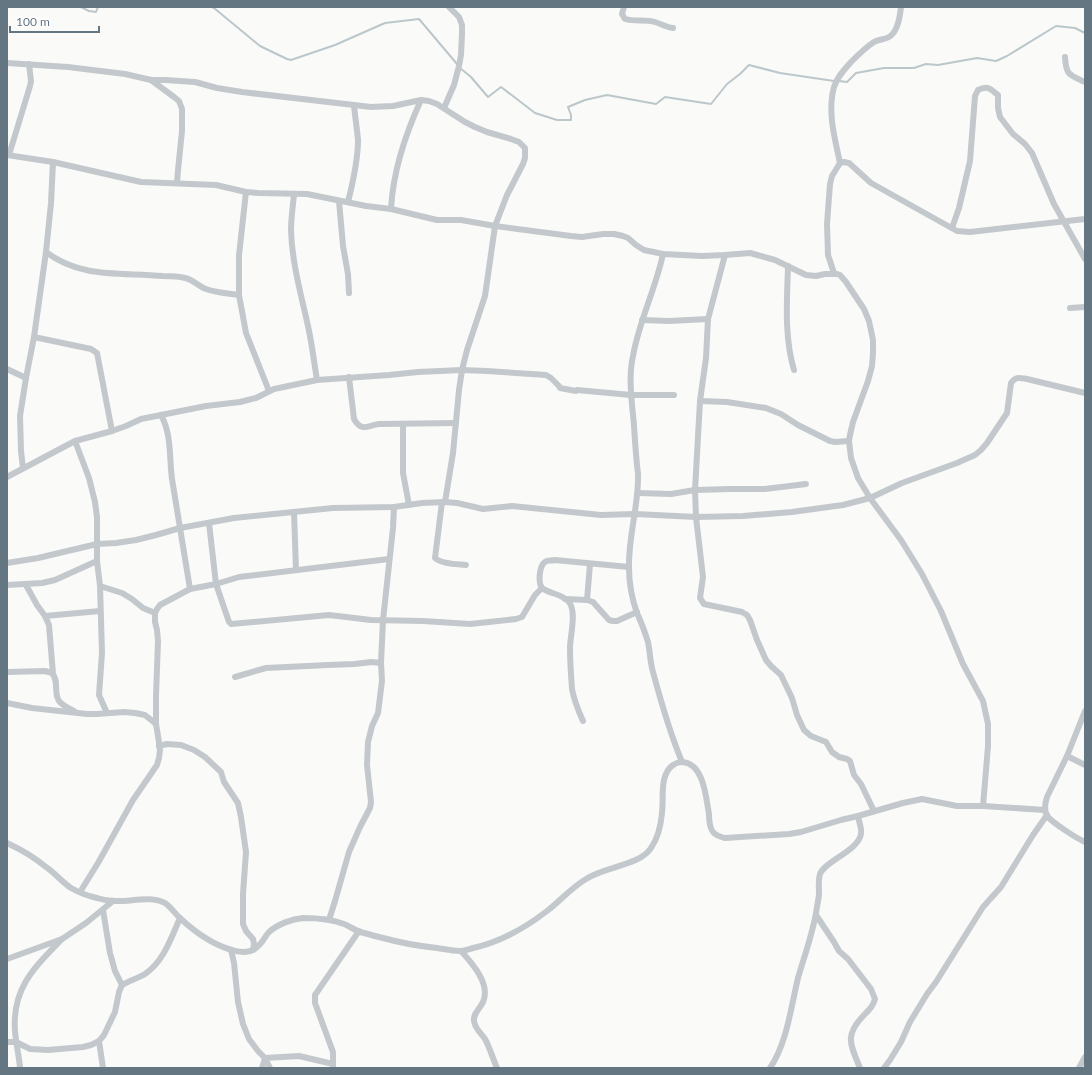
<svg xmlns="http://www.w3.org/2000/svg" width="1092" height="1075" font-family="Lato,sans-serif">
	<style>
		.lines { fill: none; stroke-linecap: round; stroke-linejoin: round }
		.stream { stroke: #bbc7cb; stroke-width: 2 }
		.street { stroke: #c3c8cc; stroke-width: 6 }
	</style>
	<rect width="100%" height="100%" fill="#fafaf8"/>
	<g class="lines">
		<g class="stream">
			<polyline points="81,7 89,11 96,12 98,7"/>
			<polyline points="212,7 214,8 260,46 287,59 291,60 335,45 385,23 419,19 457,64"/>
			<polyline points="460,68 471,77 488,97 501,87 535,113 557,120 571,120 571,115 568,107 585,100 607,95 656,104 665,97 711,104 727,84 740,74 749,65 780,73 834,81"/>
			<polyline points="839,81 847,82 856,73 884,68 914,68 926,64 938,65 977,58 996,61 1007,56 1056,26 1075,28 1085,33"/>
		</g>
		<g class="street">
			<path d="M624,7L622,14L625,19C635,22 645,19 655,22C661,24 666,27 673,28"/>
			<path d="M1065,57C1066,75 1069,75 1085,82"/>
			<polyline points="7,63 68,67 125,74 151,80 165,80 195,82 217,88 242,92 354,105 371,107 393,106 421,100 429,101 437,104 465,122 475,127 487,132 511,139 519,142 525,148 525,158 523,164 507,195 495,226 485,296 467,350 462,370 459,390 453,453 445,502"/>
			<polyline points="151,80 174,97 179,101 182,109 182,131 178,170 177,183"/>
			<polyline points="444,108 454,85 459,66 461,55 462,34 462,25 459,17 449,7"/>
			<polyline points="7,155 53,162 141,182 216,185 246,192 258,193 307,194 366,206 391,209 437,220 461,220 495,226 571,236 582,237 603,234 614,234 623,236 628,238 636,245 644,250 663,254 702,256 725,255 750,253 775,260 806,275 816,276 825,274 837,274 840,275 846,282 864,309 869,321 873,340 873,353 872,366 868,381 853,422 850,435 849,441 851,458 858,478 870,498 901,540 922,574 941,611 963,664 983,701 988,724 988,746 983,806"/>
			<polyline points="9,155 30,86 31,81 29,64"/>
			<path d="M840,163C835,139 827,112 834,87C837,77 844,70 851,62C858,55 866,47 874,42C879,39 884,40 889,37C898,32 900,16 901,7"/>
			<polyline points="246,192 239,255 239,295 246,333 269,391"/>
			<path d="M294,194C293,206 291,218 291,230C292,263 301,294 308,326C312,344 314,362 317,380"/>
			<polyline points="339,201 343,246 348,274 349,293"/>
			<path d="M348,202C353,182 358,161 358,140C357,128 355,117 354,105"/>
			<path d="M391,209C393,170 405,135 421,100"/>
			<path d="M952,228L959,208L970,161L975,96L978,90C988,85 990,89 998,95V108L1000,117L1013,134L1025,144L1032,153L1054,204L1085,259"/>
			<path d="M46,252C82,279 121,272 163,276C170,276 178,276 185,278C192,279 198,286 206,289C216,293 228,293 239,295"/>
			<path d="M663,254C656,288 639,321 633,356C628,378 632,403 634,425C635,442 636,458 638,474C639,506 628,536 629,568C629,583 632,599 637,613C641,622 645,632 648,642C650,651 650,662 653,672C661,702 670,733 682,762"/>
			<polyline points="725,255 708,319 706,358 700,401 695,490 696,517 703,577 700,598 704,604 742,612 747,615 750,620 757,640 766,660 771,666 781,675 792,698 797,715 804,730 811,736 826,742 832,752 839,757 847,759 850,761 854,775 861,784 874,811"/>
			<path d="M788,266C787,301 784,336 794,370"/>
			<polyline points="834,273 828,255 827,224 830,184 832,176 840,163 844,162 849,163 871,183 957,231 970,232 1085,219"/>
			<polyline points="1070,308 1085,307"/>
			<polyline points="642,320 669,321 708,319"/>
			<polyline points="34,337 91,349 97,353 112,431"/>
			<polyline points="7,369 26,378"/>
			<path d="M349,377L354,419C362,433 368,425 379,424L456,423"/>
			<polyline points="700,401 727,402 766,408 781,414 798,425 830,441 835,442 849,441"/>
			<path d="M161,415C172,435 169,457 172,479C178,516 184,552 190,589"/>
			<polyline points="403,424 403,473 409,505"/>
			<polyline points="75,441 89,478 95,502 97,517 97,561 100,586 102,653 99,695 107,713"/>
			<polyline points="23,468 21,451 20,416 26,378 34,337 46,252 51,203 53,162"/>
			<polyline points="7,477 75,441 112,431 126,426 141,419 206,406 240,402 256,398 274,389 317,380 389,375 418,372 462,370 487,371 546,375 551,378 559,386 560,388 576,391 577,390 631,395 674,395"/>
			<polyline points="638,493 671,494 695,490 731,489 765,489 806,484"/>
			<path d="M442,502L435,558C441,564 458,564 466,565"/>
			<polyline points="294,512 296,570"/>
			<polyline points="209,523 216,584 229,622 231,624 329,615 371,620 423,621 470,624 516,619 522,617 535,595 542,588"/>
			<path d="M7,563L38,558L97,544L116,543L136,540L156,535L180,528L234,518L333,508L394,507L422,503L445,502L457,503L483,509L512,506L601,515L635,514L696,517L743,516L792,512L843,505L870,498L902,483L957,463L975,455L981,450L987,443L1007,413L1011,383C1016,376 1020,378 1027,379L1085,393"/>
			<polyline points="7,585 42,583 55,580 97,561"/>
			<polyline points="26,585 37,605 45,616 49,625 53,674"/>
			<polyline points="100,586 122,593 132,599 143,608 155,613"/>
			<polyline points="565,599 587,600 593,602 609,620 613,621 617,621 637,612"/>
			<polyline points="587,600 590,564"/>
			<polyline points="45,616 100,611"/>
			<path d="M7,672L45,671L52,673C59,681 54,691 58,699C60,705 69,708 74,711"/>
			<polyline points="235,677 266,668 328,665 355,664 371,662 381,663"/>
			<polyline points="7,703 32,708 87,714 97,714 124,712 135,713 145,715 156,724"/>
			<path d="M1085,711L1067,756L1047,797C1045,803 1044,810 1047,816C1053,823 1076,838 1085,842"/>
			<path d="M583,721C578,710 574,700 572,689C571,675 570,662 570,648C570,636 577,612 569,602C563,594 550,594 542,588C538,583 539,566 545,562C547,560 551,561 555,560L629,567"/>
			<polyline points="159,746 167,744 181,745 194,750 205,757 221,772 224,782 238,803 241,817 246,852 243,894 243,924 246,931 253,939 254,944 253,950"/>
			<polyline points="1067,756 1085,765"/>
			<path d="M7,843C20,849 35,858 46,867C55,873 62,882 71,888C78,892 88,896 97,898C103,900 109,901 115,901C130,902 151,895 165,903C171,907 176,915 181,919C195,932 214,945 232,950C241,953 252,953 258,946C263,942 265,936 269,932C278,924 292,919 303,918C316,918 331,919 344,924C349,926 355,930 360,932C368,934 375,936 383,938C401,943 418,946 437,948C444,949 452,951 460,951C464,951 469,949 473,948C500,942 525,928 547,911C560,901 571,888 586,879C603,867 641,865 651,848C658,838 661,824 662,813C664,798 659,775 673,765C676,763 678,762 682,762C704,763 706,798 709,814C709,820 709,827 713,832C716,836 721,837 725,838L789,834L801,832L841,820L858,816L903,803L922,799L957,806H983L1045,810"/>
			<polyline points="80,892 98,863 133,800 157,765 159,758 160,750 159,746 159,742 156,724 156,696 158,641 157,630 155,622 155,613 157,609 160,605 190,589 216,584 239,577 389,559"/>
			<polyline points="103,910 110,953 115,971 122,985"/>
			<path d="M816,915L834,942L839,951L848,959L871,989L875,999C873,1006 870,1009 865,1014C844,1035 850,1044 860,1068"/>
			<polyline points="329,920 335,901 349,852 360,827 370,808 371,802 367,765 368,742 372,726 378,713 382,681 381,663 383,620 393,528 394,507"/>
			<polyline points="231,950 234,963 238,1002 243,1024 249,1039 258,1051 265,1058 270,1068"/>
			<path d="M461,951C472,963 491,984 483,1002C480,1009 473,1013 474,1021C475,1029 481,1033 485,1039C490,1048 493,1059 497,1068"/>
			<polyline points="7,959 62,939 86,923 113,901"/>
			<polyline points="99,1041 103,1068"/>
			<path d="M7,1042H16L30,1049L48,1050L83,1047L91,1045L99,1041L104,1035L115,1012L119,992L122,985C129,981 138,978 145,974C164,961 171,938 180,918"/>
			<path d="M20,1068C19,1055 16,1044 15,1031C12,988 34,968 62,939"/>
			<polyline points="262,1068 265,1058 299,1056 333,1064"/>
			<polyline points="333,1068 333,1052 315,1003 315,995 359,931"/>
			<path d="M770,1068C787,1043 791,1007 798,978C804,957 812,936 816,913C817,907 818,901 819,895C819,888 818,881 820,874C825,861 858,851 861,834C862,829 859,822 858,816"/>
			<polyline points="884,1068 890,1060 901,1042 910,1022 927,994 936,982 983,907 1001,887 1033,835 1047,815"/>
			<polyline points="1079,1068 1085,1057"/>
		</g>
	</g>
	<rect width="1092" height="1075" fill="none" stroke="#657683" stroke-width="16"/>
	<path d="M10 26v6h89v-6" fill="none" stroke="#657683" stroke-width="2"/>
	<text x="16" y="26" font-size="12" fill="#657683" stroke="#ffffff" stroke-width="3" paint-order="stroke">100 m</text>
</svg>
